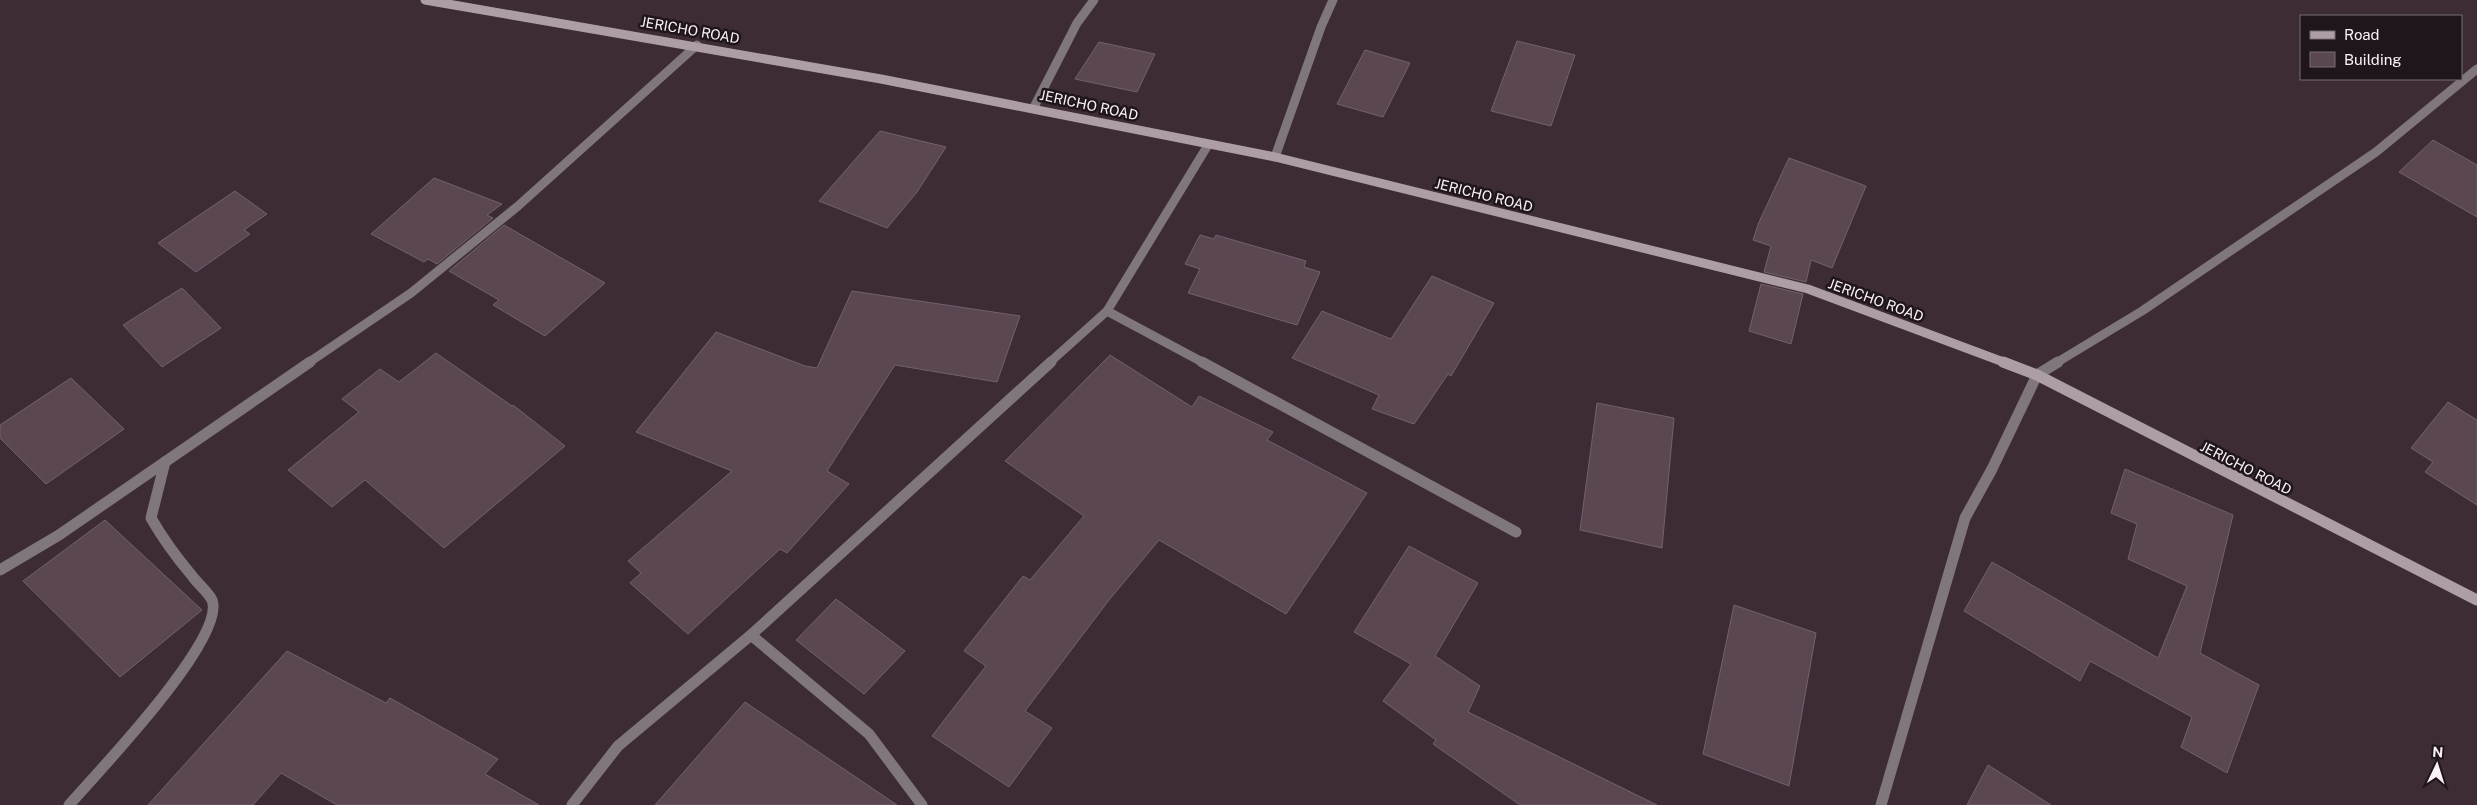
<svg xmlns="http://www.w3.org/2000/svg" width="2477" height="805" font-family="'Public Sans',sans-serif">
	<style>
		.building { fill: #5a4752; stroke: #75616c }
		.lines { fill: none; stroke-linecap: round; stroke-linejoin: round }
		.street-far1 { stroke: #80777c; stroke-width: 9 }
		.street { stroke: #80777c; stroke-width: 11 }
		.secondary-far1 { stroke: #ad9ea6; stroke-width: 9 }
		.secondary { stroke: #ad9ea6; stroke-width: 11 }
		.labels { text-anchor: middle; stroke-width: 5; stroke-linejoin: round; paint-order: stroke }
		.street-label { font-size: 14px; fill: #fdf1f8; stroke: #1e161b }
	</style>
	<rect width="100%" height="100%" fill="#3d2b35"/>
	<g class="building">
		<polygon points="1517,41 1575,55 1551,126 1491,111"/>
		<polygon points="1099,42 1155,54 1137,92 1075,79"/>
		<polygon points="1365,50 1410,63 1383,117 1337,104"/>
		<polygon points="880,131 946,147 917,192 887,228 819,201"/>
		<polygon points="2433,140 2477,165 2477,217 2399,172"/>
		<polygon points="1789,158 1866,186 1832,268 1811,260 1806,282 1764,272 1771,246 1753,240 1759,222"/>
		<polygon points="434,178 502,204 487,215 493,218 437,264 428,259 424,262 371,234"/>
		<polygon points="235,191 267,214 244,230 250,234 196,272 158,243"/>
		<polygon points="504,225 605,283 545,336 493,305 499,300 449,271"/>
		<polygon points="1200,235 1214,239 1216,235 1306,261 1304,267 1320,272 1297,325 1188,293 1200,269 1185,264"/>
		<polygon points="1432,276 1494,303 1451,376 1448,374 1414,424 1372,409 1379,395 1292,358 1322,311 1391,339"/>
		<polygon points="1761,284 1803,294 1791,344 1749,331"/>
		<polygon points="182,288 221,328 162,367 123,325"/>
		<polygon points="852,291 1020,316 997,382 895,365 827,471 849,484 787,553 780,549 688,634 630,583 641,573 628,561 732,471 636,432 716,332 805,366 817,368"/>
		<polygon points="436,353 512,406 513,405 565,446 444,548 365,480 332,507 288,470 359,412 342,399 380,369 399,382"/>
		<polygon points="1110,355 1192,407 1199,396 1273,432 1267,440 1367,493 1286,614 1159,540 1109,600 1025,711 1052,728 1009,787 932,736 986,666 964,651 1023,576 1030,580 1084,516 1005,461"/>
		<polygon points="71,378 124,429 46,484 0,438 0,425"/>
		<polygon points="2448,402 2477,420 2477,505 2425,472 2433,462 2411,448"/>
		<polygon points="1597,403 1674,418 1662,548 1580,530"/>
		<polygon points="2125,469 2233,515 2200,653 2259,685 2227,773 2181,747 2192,717 2090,661 2080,681 1964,611 1992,562 2158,658 2187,586 2128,559 2137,524 2111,513"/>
		<polygon points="105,520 202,610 120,677 23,581"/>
		<polygon points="1409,546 1478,583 1435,656 1480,686 1468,712 1657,805 1520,805 1433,744 1436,740 1383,701 1411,664 1354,632"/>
		<polygon points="836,599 905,651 864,694 796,640"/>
		<polygon points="1734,605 1816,633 1789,786 1703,754"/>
		<polygon points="287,651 386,703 390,698 498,759 485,774 539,805 337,805 281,773 253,805 148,805"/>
		<polygon points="745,702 897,805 655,805"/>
		<polygon points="1988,765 2051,805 1967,805"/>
	</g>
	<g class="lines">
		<g class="street-far1">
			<polyline points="1034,107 1077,23 1094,0"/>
			<polyline points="1275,157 1321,27 1333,0"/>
			<polyline points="1107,311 1204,363"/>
			<polyline points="308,363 411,293 518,206 697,45"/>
			<polyline points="1049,363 1107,311 1208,145"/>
			<polyline points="2056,363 2142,311 2376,152 2477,69"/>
		</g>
		<g class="street">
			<polyline points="1202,362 1516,532"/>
			<polyline points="0,570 59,535 310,362"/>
			<polyline points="751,635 869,734 922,805"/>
			<path d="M69,805C96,774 227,638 212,600C208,592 198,584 193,577C177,558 163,539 151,518L165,462"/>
			<polyline points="572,805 618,746 751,635 1051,362"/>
			<polyline points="1881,805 1965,518 1992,469 2037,375 2058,362"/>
		</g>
		<polyline class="secondary-far1" points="425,0 881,79 1275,157 1808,289 2006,363"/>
		<polyline class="secondary" points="2003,362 2037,375 2477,600"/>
	</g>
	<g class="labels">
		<g class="street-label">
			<text transform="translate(690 30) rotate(10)" y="5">JERICHO ROAD</text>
			<text transform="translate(1089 105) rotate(12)" y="5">JERICHO ROAD</text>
			<text transform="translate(1484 195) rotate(14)" y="5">JERICHO ROAD</text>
			<text transform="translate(1876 300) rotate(20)" y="5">JERICHO ROAD</text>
			<text transform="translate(2246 468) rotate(27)" y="5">JERICHO ROAD</text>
		</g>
	</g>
	<rect x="2300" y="15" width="162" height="65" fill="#1e161b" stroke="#776e73"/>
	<rect x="2310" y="31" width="25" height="8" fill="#ad9ea6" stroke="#776e73"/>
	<text x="2344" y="40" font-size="15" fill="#fdf1f8">Road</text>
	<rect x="2310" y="52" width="25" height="15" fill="#5a4752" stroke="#776e73"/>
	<text x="2344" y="65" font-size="15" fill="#fdf1f8">Building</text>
	<g transform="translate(2437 765) rotate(4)" stroke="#1e161b" stroke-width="4" paint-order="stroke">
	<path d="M0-4L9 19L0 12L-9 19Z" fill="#fdf1f8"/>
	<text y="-8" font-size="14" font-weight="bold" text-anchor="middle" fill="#fdf1f8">N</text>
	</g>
</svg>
